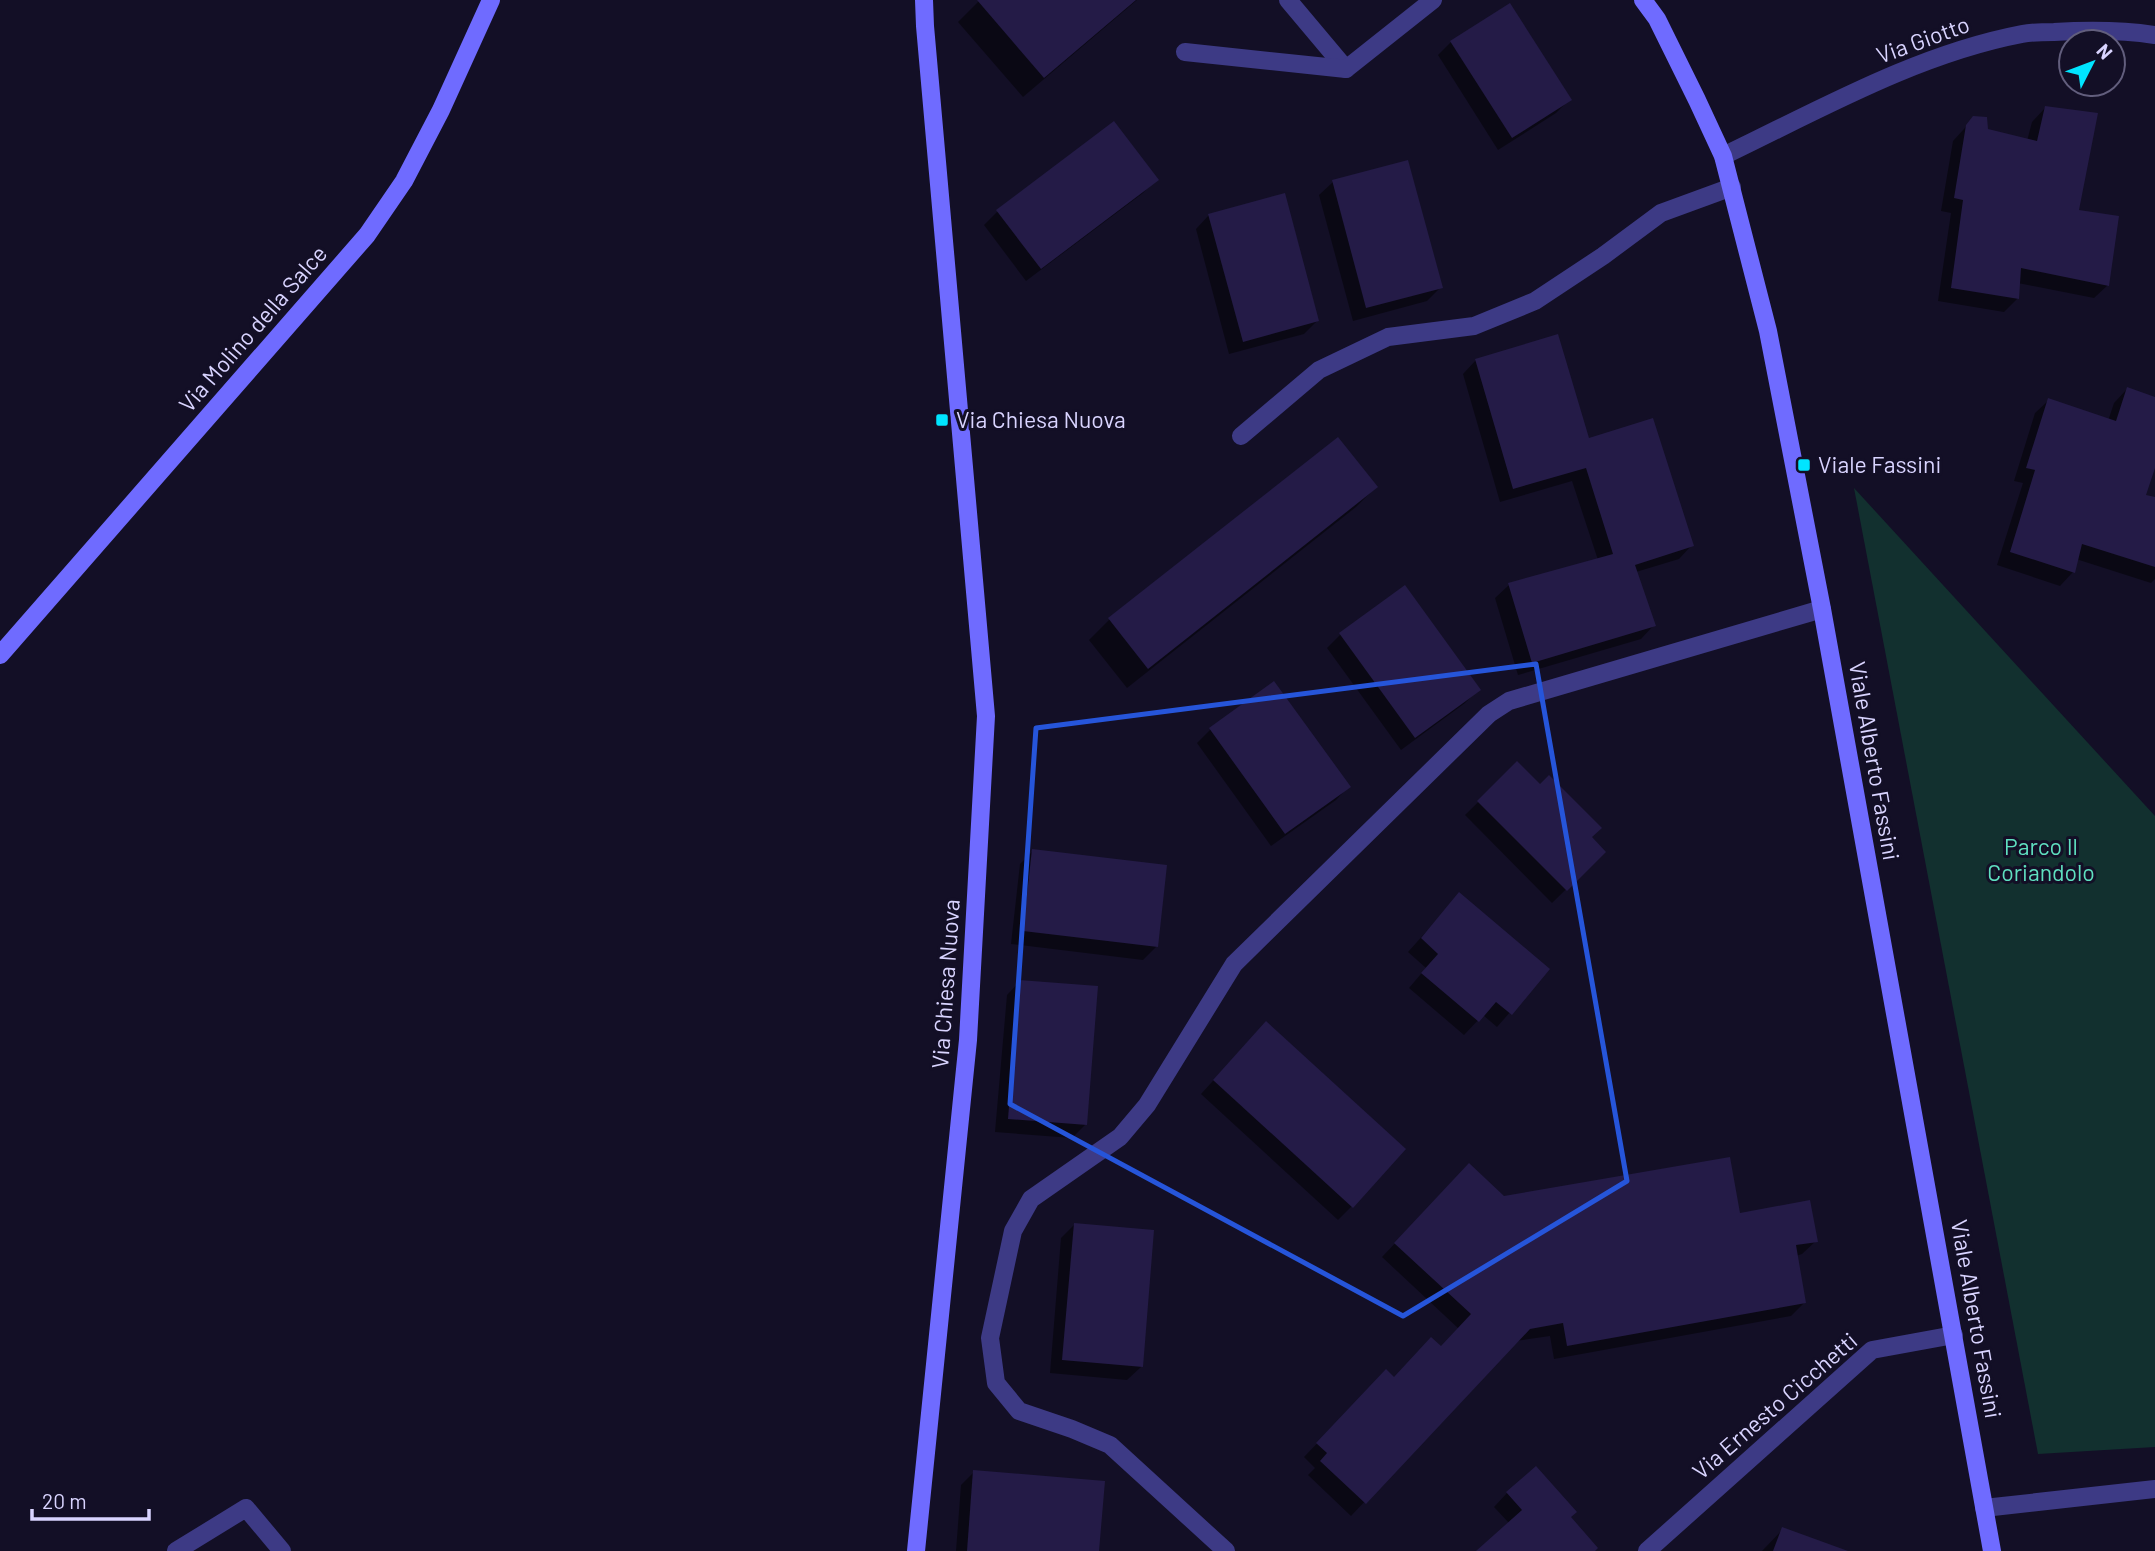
<svg xmlns="http://www.w3.org/2000/svg" width="2155" height="1551" font-family="Barlow,sans-serif">
	<style>
		.green { fill: #12302f }
		.shadow { fill: #0007 }
		.building { fill: #241b47 }
		.lines { fill: none; stroke-linecap: round; stroke-linejoin: round }
		.lane { stroke: #3d3a85; stroke-width: 18 }
		.street { stroke: #3d3a85; stroke-width: 18 }
		.secondary { stroke: #6f6bff; stroke-width: 18 }
		.marked { fill: none; stroke: #2655da; stroke-width: 5; stroke-linejoin: round }
		.poi-dot { fill: #00e5ff; stroke: #130f26; stroke-width: 2.5 }
		.labels { text-anchor: middle; stroke-width: 6; stroke-linejoin: round; paint-order: stroke }
		.street-label { font-size: 23px; fill: #d9d4ff; stroke: #130f26 }
		.poi-label { font-size: 23px; fill: #d9d4ff; stroke: #130f26; text-anchor: start }
		.park-label { font-size: 23px; fill: #5fe0c0; stroke: #130f26 }
	</style>
	<rect width="100%" height="100%" fill="#130f26"/>
	<polygon class="green" points="1854,488 2155,816 2155,1447 2038,1454"/>
	<g class="shadow">
		<polygon points="980,0 1137,0 1023,97 958,22"/>
		<polygon points="1451,42 1569,100 1556,113 1498,150 1438,55"/>
		<polygon points="2045,108 2077,211 2108,285 2094,298 2018,283 2018,298 2004,312 1938,301 1951,213 1941,211 1953,141 1974,118 1986,131 2027,141 2032,122"/>
		<polygon points="1156,179 1143,193 1026,281 984,225 997,212"/>
		<polygon points="1333,182 1441,287 1427,301 1353,321 1319,195"/>
		<polygon points="1209,215 1317,321 1304,334 1229,354 1196,229"/>
		<polygon points="1476,360 1588,441 1692,545 1679,559 1636,572 1654,625 1641,639 1518,675 1495,598 1509,585 1598,560 1572,481 1500,502 1463,374"/>
		<polygon points="2127,389 2155,399 2155,462 2144,496 2155,499 2155,579 2151,583 2076,559 2073,572 2060,586 1997,565 2023,483 2014,481 2035,413 2049,400 2108,421 2114,403"/>
		<polygon points="1376,487 1356,507 1127,688 1089,640 1109,620"/>
		<polygon points="1341,634 1478,690 1465,703 1401,750 1327,648"/>
		<polygon points="1274,683 1349,786 1336,800 1271,846 1197,743 1210,730"/>
		<polygon points="1517,764 1604,852 1552,903 1465,815"/>
		<polygon points="1033,851 1157,946 1143,960 1011,944 1020,864"/>
		<polygon points="1459,895 1548,969 1497,1027 1483,1015 1464,1035 1409,988 1426,968 1408,952"/>
		<polygon points="1020,981 1085,1125 1072,1138 995,1132 1007,995"/>
		<polygon points="1253,1037 1352,1206 1338,1220 1201,1094"/>
		<polygon points="1456,1179 1503,1198 1739,1215 1816,1241 1802,1254 1796,1256 1804,1303 1791,1316 1554,1359 1550,1336 1516,1341 1351,1516 1308,1475 1315,1468 1304,1457 1373,1385 1394,1379 1441,1348 1459,1329 1382,1257"/>
		<polygon points="1074,1225 1141,1367 1127,1380 1050,1373 1061,1238"/>
		<polygon points="974,1472 1098,1551 956,1551 961,1485"/>
		<polygon points="1507,1493 1569,1518 1593,1551 1479,1551 1509,1523 1494,1507"/>
		<polygon points="1783,1529 1844,1551 1762,1551"/>
	</g>
	<g class="building">
		<polygon points="977,0 1136,0 1044,78"/>
		<polygon points="1510,3 1572,100 1512,138 1450,41"/>
		<polygon points="2045,106 2098,113 2079,210 2119,216 2109,286 2021,268 2019,299 1951,288 1963,200 1954,198 1966,125 1973,116 1987,117 1988,129 2037,141"/>
		<polygon points="1114,121 1159,180 1041,269 996,210"/>
		<polygon points="1408,160 1443,288 1366,308 1332,180"/>
		<polygon points="1285,193 1319,321 1243,342 1208,214"/>
		<polygon points="1558,334 1589,438 1653,418 1694,546 1635,565 1656,626 1532,663 1508,583 1613,554 1586,468 1513,489 1475,359"/>
		<polygon points="2127,387 2155,397 2155,468 2146,495 2155,497 2155,567 2082,544 2075,573 2010,552 2035,470 2026,468 2048,398 2116,421"/>
		<polygon points="1338,437 1378,487 1148,669 1108,618"/>
		<polygon points="1405,585 1481,690 1415,738 1339,633"/>
		<polygon points="1274,681 1351,787 1285,834 1209,728"/>
		<polygon points="1517,761 1540,784 1549,775 1602,828 1592,837 1606,852 1567,891 1477,801"/>
		<polygon points="1032,849 1167,865 1158,947 1023,931"/>
		<polygon points="1459,892 1550,969 1512,1015 1496,1002 1479,1022 1421,973 1438,954 1421,938"/>
		<polygon points="1019,980 1098,986 1087,1125 1008,1119"/>
		<polygon points="1266,1021 1406,1149 1353,1208 1213,1080"/>
		<polygon points="1730,1157 1740,1213 1810,1200 1818,1242 1796,1245 1806,1303 1567,1346 1563,1323 1530,1329 1366,1504 1320,1461 1327,1453 1316,1443 1386,1369 1394,1377 1431,1337 1441,1346 1471,1314 1394,1243 1469,1163 1504,1196"/>
		<polygon points="1074,1223 1154,1230 1143,1367 1062,1360"/>
		<polygon points="1536,1466 1577,1512 1571,1517 1598,1548 1595,1551 1476,1551 1522,1510 1506,1492"/>
		<polygon points="973,1470 1105,1481 1099,1551 967,1551"/>
		<polygon points="1782,1527 1848,1551 1773,1551"/>
	</g>
	<g class="lines">
		<g class="lane">
			<polyline points="1288,0 1346,69"/>
			<polyline points="1185,52 1346,69 1433,0"/>
			<polyline points="1241,436 1319,370 1388,337 1474,326 1535,301 1603,256 1661,213 1732,187"/>
			<polyline points="176,1551 246,1508 282,1551"/>
			<polyline points="1226,1551 1110,1445 1072,1429 1019,1411 996,1383 990,1338 1013,1231 1031,1199 1120,1137 1147,1105 1234,964 1489,714 1509,701 1822,609"/>
		</g>
		<g class="street">
			<path d="M1723,156C1819,110 1917,54 2022,34C2033,32 2044,32 2054,32C2088,30 2122,30 2155,35"/>
			<polyline points="1984,1508 2155,1489"/>
			<polyline points="1647,1551 1872,1350 1954,1335"/>
		</g>
		<g class="secondary">
			<polyline points="1643,0 1657,19 1697,100 1723,156 1768,331 1822,609 1992,1551"/>
			<polyline points="0,655 367,235 404,181 441,110 491,0"/>
			<polyline points="916,1551 968,1040 986,716 925,26 924,0"/>
		</g>
	</g>
	<path class="marked" d="M1536,664L1627,1181L1403,1316L1010,1104L1036,728Z"/>
	<g class="poi-dot">
		<rect x="935" y="413" width="14" height="14" rx="3.5"/>
		<rect x="1797" y="458" width="14" height="14" rx="3.5"/>
	</g>
	<g class="labels">
		<g class="street-label">
			<text transform="translate(1923 40) rotate(-20)" y="8">Via Giotto</text>
			<text transform="translate(253 329) rotate(-49)" y="8">Via Molino della Salce</text>
			<text transform="translate(1874 761) rotate(80)" y="8">Viale Alberto Fassini</text>
			<text transform="translate(946 984) rotate(-86)" y="8">Via Chiesa Nuova</text>
			<text transform="translate(1976 1319) rotate(80)" y="8">Viale Alberto Fassini</text>
			<text transform="translate(1775 1406) rotate(-41)" y="8">Via Ernesto Cicchetti</text>
		</g>
		<g class="poi-label">
			<text x="956" y="428">Via Chiesa Nuova</text>
			<text x="1818" y="473">Viale Fassini</text>
		</g>
		<g class="park-label">
			<text x="2041" y="855">Parco Il<tspan x="2041" dy="26">Coriandolo</tspan></text>
		</g>
	</g>
	<g transform="translate(2092 63) rotate(48)"><circle r="33" fill="#130f26" stroke="#625e7d" stroke-width="2"/>
	<path d="M0-5L12 26L0 18L-12 26Z" fill="#00e5ff"/>
	<text y="-10" font-size="19" font-weight="bold" text-anchor="middle" fill="#d9d4ff">N</text>
	</g>
	<path d="M32 1509v10h117v-10" fill="none" stroke="#d9d4ff" stroke-width="3.5"/>
	<text x="42" y="1509" font-size="21" fill="#d9d4ff" stroke="#130f26" stroke-width="5" paint-order="stroke">20 m</text>
</svg>
